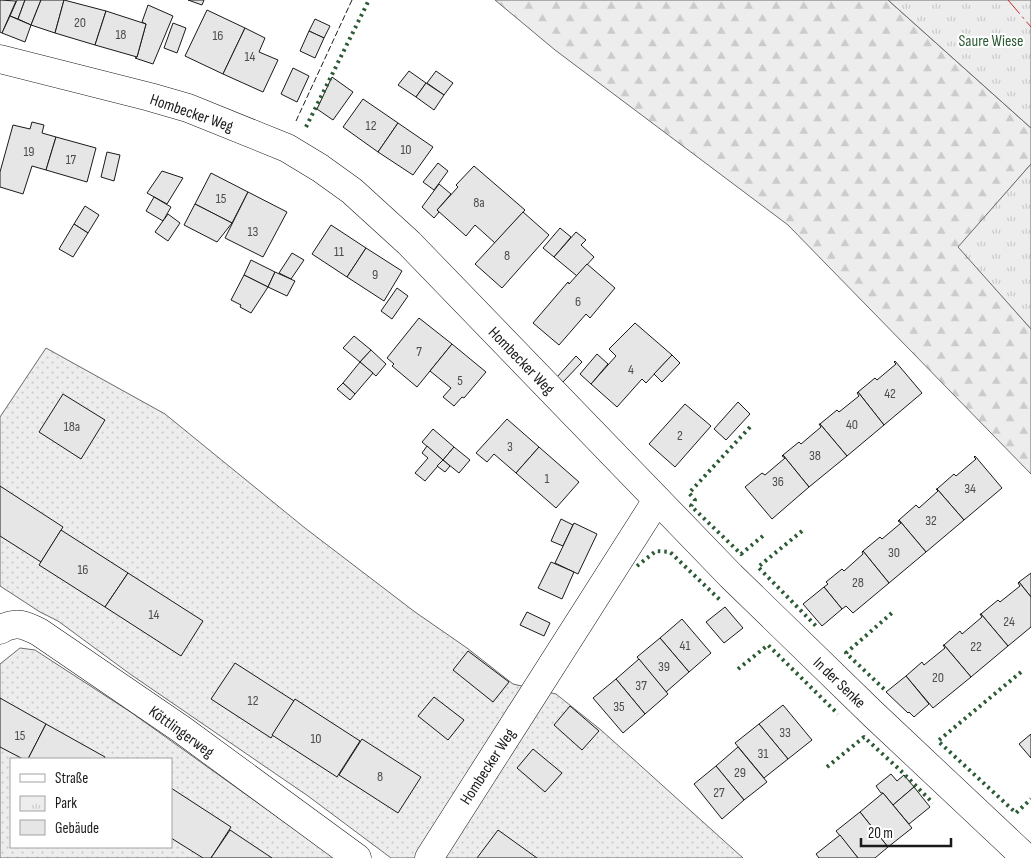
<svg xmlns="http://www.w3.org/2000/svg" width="1031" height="858" font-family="'Sofia Sans Condensed',sans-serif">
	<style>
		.grass { fill: url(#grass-dots); stroke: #6a6a6a; fill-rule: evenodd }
		.forest { fill: url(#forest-firs); stroke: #6a6a6a }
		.park { fill: url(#park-tufts); stroke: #6a6a6a }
		.building { fill: #e6e6e6; stroke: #1a1a1a }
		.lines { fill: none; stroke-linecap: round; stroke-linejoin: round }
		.minor-casing { stroke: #1a1a1a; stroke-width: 29 }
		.minor { stroke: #fff; stroke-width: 28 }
		.hedge { stroke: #2b5a34; stroke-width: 4; stroke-dasharray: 2.5 4; stroke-linecap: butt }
		.fence { stroke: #1a1a1a; stroke-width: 1; stroke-dasharray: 6 2.5; stroke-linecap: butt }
		.power { stroke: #c62828; stroke-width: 1; stroke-dasharray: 18 4 2.5 4; stroke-linecap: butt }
		.labels { text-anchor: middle; stroke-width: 4; stroke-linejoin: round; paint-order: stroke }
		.number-label { font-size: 14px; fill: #4d4d4d }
		.park-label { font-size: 16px; fill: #2b5a34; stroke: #fff }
		.street-label { font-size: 16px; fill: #1a1a1a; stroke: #fff }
	</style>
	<defs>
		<pattern id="grass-dots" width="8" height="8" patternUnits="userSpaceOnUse" patternTransform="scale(1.25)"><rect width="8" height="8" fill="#ededed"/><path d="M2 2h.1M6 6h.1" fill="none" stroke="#cbcbcb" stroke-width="1.8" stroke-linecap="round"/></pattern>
		<pattern id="forest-firs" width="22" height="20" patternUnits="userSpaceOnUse" patternTransform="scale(1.25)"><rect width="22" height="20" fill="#ededed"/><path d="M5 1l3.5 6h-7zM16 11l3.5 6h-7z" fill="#cbcbcb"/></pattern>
		<pattern id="park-tufts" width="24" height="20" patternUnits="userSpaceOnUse" patternTransform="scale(1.25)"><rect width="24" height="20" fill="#ededed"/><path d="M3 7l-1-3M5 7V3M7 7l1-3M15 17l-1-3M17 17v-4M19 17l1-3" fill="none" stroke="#cbcbcb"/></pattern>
	</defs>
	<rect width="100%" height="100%" fill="#fff"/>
	<g class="grass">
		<polygon points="46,348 165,414 305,528 415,612 467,648 513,684 556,694 601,730 743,858 391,858 308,796 130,674 58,621 40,612 0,586 0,417"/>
		<path d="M20,648L35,650L132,713L335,858H0V664ZM11,759H171V847H11Z"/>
	</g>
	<polygon class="forest" points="495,0 888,0 1031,128 1031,164 959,247 1031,329 1031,474 788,225 555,50"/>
	<g class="park">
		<polygon points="888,0 1031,0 1031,128"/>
		<polygon points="1031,164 1031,329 958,247"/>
	</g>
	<g class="building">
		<polygon points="0,0 16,1 2,33 0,32"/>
		<polygon points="17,0 25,0 18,19 10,16"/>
		<polygon points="25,0 41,0 31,25 18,19"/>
		<polygon points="41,0 64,0 55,33 31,25"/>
		<polygon points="64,0 106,11 95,45 55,33"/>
		<polygon points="188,0 204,0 202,5"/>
		<polygon points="148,5 173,16 153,64 135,58 137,57 146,24 142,22"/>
		<polygon points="207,10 245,28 223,74 185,56"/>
		<polygon points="106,11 146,24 137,57 95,45"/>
		<polygon points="10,16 31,25 25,42 2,33"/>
		<polygon points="315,19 330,26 324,38 309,31"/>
		<polygon points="173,23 186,28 177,53 164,48"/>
		<polygon points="245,28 265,38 259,52 278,60 263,92 223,74"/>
		<polygon points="309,31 324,38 315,58 300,51"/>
		<polygon points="293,68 309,76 297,102 281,94"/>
		<polygon points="409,71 426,83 416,97 398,85"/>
		<polygon points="436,71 453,83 444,95 427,83"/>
		<polygon points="332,77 353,92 333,120 317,109"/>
		<polygon points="426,83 444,95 434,110 416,97"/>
		<polygon points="363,99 398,123 378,152 343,127"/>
		<polygon points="32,122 44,125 42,133 56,137 46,170 32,166 23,194 0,187 0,172 13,125 30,129"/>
		<polygon points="398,123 433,147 413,175 378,152"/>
		<polygon points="56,137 96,148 87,182 46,170"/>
		<polygon points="107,152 120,155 114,181 101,177"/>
		<polygon points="438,163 448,171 434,190 423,182"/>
		<polygon points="474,166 525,210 495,243 475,225 466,236 437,210 458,187 456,185"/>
		<polygon points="162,171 183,178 167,204 147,193"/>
		<polygon points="211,173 248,192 232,223 195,204"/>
		<polygon points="439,184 451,194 437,210 439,212 434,218 422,207"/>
		<polygon points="248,192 287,212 263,257 225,238"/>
		<polygon points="154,197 171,207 163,221 146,211"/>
		<polygon points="195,204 232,223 217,242 184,225"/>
		<polygon points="85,206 99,215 88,233 74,224"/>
		<polygon points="523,212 549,235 502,288 475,264"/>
		<polygon points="168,214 180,223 168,241 155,232"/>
		<polygon points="74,224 88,233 73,257 59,249"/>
		<polygon points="331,225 366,248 347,277 312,254"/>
		<polygon points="560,228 571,237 554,257 543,248"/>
		<polygon points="576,232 586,240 581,245 594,257 577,276 554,257"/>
		<polygon points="366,248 402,271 384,301 347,277"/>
		<polygon points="292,253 304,260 291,279 279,273"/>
		<polygon points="251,260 275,272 268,287 244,275"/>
		<polygon points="587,264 615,288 590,318 586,314 559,345 533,323 568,282 569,284"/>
		<polygon points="275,272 295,281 287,296 268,287"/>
		<polygon points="244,275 268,287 251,313 240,307 241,305 231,300"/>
		<polygon points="397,288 408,296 392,319 381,311"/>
		<polygon points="419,318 452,344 417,387 392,366 394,364 387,358"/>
		<polygon points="635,323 672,355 646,383 642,379 617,407 591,384 616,356 609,349"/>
		<polygon points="354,336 371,350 360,362 343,348"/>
		<polygon points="452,344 486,372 464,398 462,397 454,406 443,397 451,388 430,371"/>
		<polygon points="371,350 386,364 376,376 360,362"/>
		<polygon points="597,354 608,364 591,384 580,374"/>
		<polygon points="672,355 680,363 662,382 654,374"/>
		<polygon points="576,356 582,362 563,382 557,377"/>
		<polygon points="895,361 922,393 884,425 858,392 875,378 877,380 896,364 894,362"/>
		<polygon points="360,362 373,373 355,394 343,383"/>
		<polygon points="343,383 355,394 350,400 337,389"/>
		<polygon points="858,392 884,425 847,456 820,424 837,410 839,412 859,396 857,393"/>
		<polygon points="63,394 105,420 81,459 39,432"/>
		<polygon points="738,402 750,414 726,440 714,429"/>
		<polygon points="685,404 711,426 675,467 649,444"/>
		<polygon points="507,419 539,447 516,473 494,454 487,462 476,453"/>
		<polygon points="819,424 820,424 847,456 809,487 783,455 799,442 801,444 821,427"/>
		<polygon points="433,429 454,447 443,460 422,442"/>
		<polygon points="427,446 443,460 425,481 415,473 428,458 422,453"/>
		<polygon points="454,447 470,460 459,473 443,460"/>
		<polygon points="539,447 579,482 556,508 516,473"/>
		<polygon points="783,455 809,487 772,519 745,487 762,473 765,475 785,458 782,456"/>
		<polygon points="975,456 1002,488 964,520 937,489 954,474 956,476 976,459 974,457"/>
		<polygon points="443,460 450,466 445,472 437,466"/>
		<polygon points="0,486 63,527 41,562 0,536"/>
		<polygon points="936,489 937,489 964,520 926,552 899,520 916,505 919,508 938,491"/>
		<polygon points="561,519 573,525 563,546 551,541"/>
		<polygon points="899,520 926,552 889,583 863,551 880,537 882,539 901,523 898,521"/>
		<polygon points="574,523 597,534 578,574 555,563"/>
		<polygon points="61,530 128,573 105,607 39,565"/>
		<polygon points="863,551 889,583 853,613 846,606 842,609 824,587 828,584 826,582 842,569 844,571 863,554 862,552"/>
		<polygon points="551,562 574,572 562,599 538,588"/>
		<polygon points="128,573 203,621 181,656 105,607"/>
		<polygon points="1031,573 1031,597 1019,582"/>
		<polygon points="1019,582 1031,597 1031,627 1008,646 981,614 998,600 1000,602 1020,586 1018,583"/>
		<polygon points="824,587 842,609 822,626 803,604"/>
		<polygon points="725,607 743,628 724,643 706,622"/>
		<polygon points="527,612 550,623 544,636 520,625"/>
		<polygon points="980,614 981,614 1008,646 971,677 944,645 960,631 962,634 982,617"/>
		<polygon points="682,619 711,653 689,672 660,638"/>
		<polygon points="660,638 689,672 666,692 637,657"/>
		<polygon points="943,645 944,645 971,677 933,708 906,676 922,662 924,665 945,648"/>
		<polygon points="468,651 509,682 493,702 453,670"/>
		<polygon points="639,659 668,694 645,714 616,679"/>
		<polygon points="235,663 294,701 271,738 211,699"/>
		<polygon points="906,676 929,704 914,717 909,712 908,713 886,692"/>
		<polygon points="616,679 645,714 623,733 593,698"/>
		<polygon points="434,697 464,720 448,740 418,716"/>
		<polygon points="0,698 46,724 28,759 23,759 0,747"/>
		<polygon points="295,699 360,741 337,777 272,735"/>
		<polygon points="783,705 812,740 788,759 759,724"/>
		<polygon points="570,706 599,731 582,750 554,725"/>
		<polygon points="46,724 105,757 104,759 28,759"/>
		<polygon points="759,724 788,759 764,778 735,743"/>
		<polygon points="1031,734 1031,758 1019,744"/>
		<polygon points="362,739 421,777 398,813 339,775"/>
		<polygon points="738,747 767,782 744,800 716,766"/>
		<polygon points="533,749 562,773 545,792 517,768"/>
		<polygon points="716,766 744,800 722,819 694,784"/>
		<polygon points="891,774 897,781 904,775 914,787 893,805 883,793 881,793 876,786"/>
		<polygon points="914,787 930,807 909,824 893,805"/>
		<polygon points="171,788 231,827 211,858 203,858 171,838"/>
		<polygon points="883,793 912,828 888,847 860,812"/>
		<polygon points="860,812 888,847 875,858 858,858 836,831"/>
		<polygon points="230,830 272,858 211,858"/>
		<polygon points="498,830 537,858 477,858"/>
		<polygon points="840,835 858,858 819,858 816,854"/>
	</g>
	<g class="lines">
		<g class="minor-casing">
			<g id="minor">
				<polyline points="0,59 150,97 188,108 287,148 320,168 352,191 409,243 731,576 874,715 1026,858"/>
				<path d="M0,630C15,620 25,625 39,632L181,729L357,858"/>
				<polyline points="429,858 657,500"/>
			</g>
		</g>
		<use href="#minor" class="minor"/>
		<g class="hedge">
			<polyline points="306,127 369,0"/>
			<polyline points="750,427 689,493 695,500 691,506 741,554 764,535"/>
			<polyline points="802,531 758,567 816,626"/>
			<polyline points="637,566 656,551 670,552 721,601"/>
			<polyline points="738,669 768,645 838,714"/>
			<polyline points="1021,672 938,741 1016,813 1031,799"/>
			<polyline points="884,689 846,653 893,612"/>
			<polyline points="827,767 864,737 900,770 933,803"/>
		</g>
		<polyline class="fence" points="296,121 352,0"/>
		<polyline class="power" points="1008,0 1031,27"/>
	</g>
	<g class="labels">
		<g class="number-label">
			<text x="80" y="27">20</text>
			<text x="121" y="39">18</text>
			<text x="218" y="40">16</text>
			<text x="250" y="61">14</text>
			<text x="371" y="130">12</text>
			<text x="406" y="154">10</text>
			<text x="29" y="156">19</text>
			<text x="71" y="164">17</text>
			<text x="221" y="203">15</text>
			<text x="479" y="207">8a</text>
			<text x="253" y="236">13</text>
			<text x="339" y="256">11</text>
			<text x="507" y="260">8</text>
			<text x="375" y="279">9</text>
			<text x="578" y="306">6</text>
			<text x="419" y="356">7</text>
			<text x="631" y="374">4</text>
			<text x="460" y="385">5</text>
			<text x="890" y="398">42</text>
			<text x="852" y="429">40</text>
			<text x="72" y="431">18a</text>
			<text x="680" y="440">2</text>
			<text x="510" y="451">3</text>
			<text x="815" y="460">38</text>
			<text x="547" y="483">1</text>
			<text x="778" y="486">36</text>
			<text x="970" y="493">34</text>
			<text x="931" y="525">32</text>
			<text x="894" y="557">30</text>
			<text x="83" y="574">16</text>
			<text x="858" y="587">28</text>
			<text x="154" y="619">14</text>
			<text x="1009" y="626">24</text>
			<text x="685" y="650">41</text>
			<text x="976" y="651">22</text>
			<text x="664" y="671">39</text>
			<text x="938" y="682">20</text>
			<text x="641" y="690">37</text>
			<text x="253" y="705">12</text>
			<text x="619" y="711">35</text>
			<text x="785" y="737">33</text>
			<text x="20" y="740">15</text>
			<text x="316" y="743">10</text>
			<text x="763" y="758">31</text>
			<text x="740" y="777">29</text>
			<text x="380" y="781">8</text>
			<text x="719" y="797">27</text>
		</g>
		<g class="park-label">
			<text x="991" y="46">Saure Wiese</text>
		</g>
		<g class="street-label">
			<text transform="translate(192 112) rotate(19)" y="6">Hombecker Weg</text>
			<text transform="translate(522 360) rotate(46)" y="6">Hombecker Weg</text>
			<text transform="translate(840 682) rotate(44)" y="6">In der Senke</text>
			<text transform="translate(182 731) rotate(36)" y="6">Köttlingerweg</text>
			<text transform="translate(487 766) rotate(-57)" y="6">Hombecker Weg</text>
		</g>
	</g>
	<rect x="10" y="758" width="162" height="90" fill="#ffffff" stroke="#a3a3a3"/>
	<rect x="20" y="774" width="25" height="8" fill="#ffffff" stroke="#a3a3a3"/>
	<text x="55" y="783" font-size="15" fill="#1a1a1a">Straße</text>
	<rect x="20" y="796" width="25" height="15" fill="url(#park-tufts)" stroke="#a3a3a3"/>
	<text x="55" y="808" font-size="15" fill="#1a1a1a">Park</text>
	<rect x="20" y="820" width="25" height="15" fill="#e6e6e6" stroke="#a3a3a3"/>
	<text x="55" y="833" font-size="15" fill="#1a1a1a">Gebäude</text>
	<path d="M861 838v8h90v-8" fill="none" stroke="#1a1a1a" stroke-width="2.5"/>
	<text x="868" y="838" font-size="15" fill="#1a1a1a" stroke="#ffffff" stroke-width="4" paint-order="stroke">20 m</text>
</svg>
